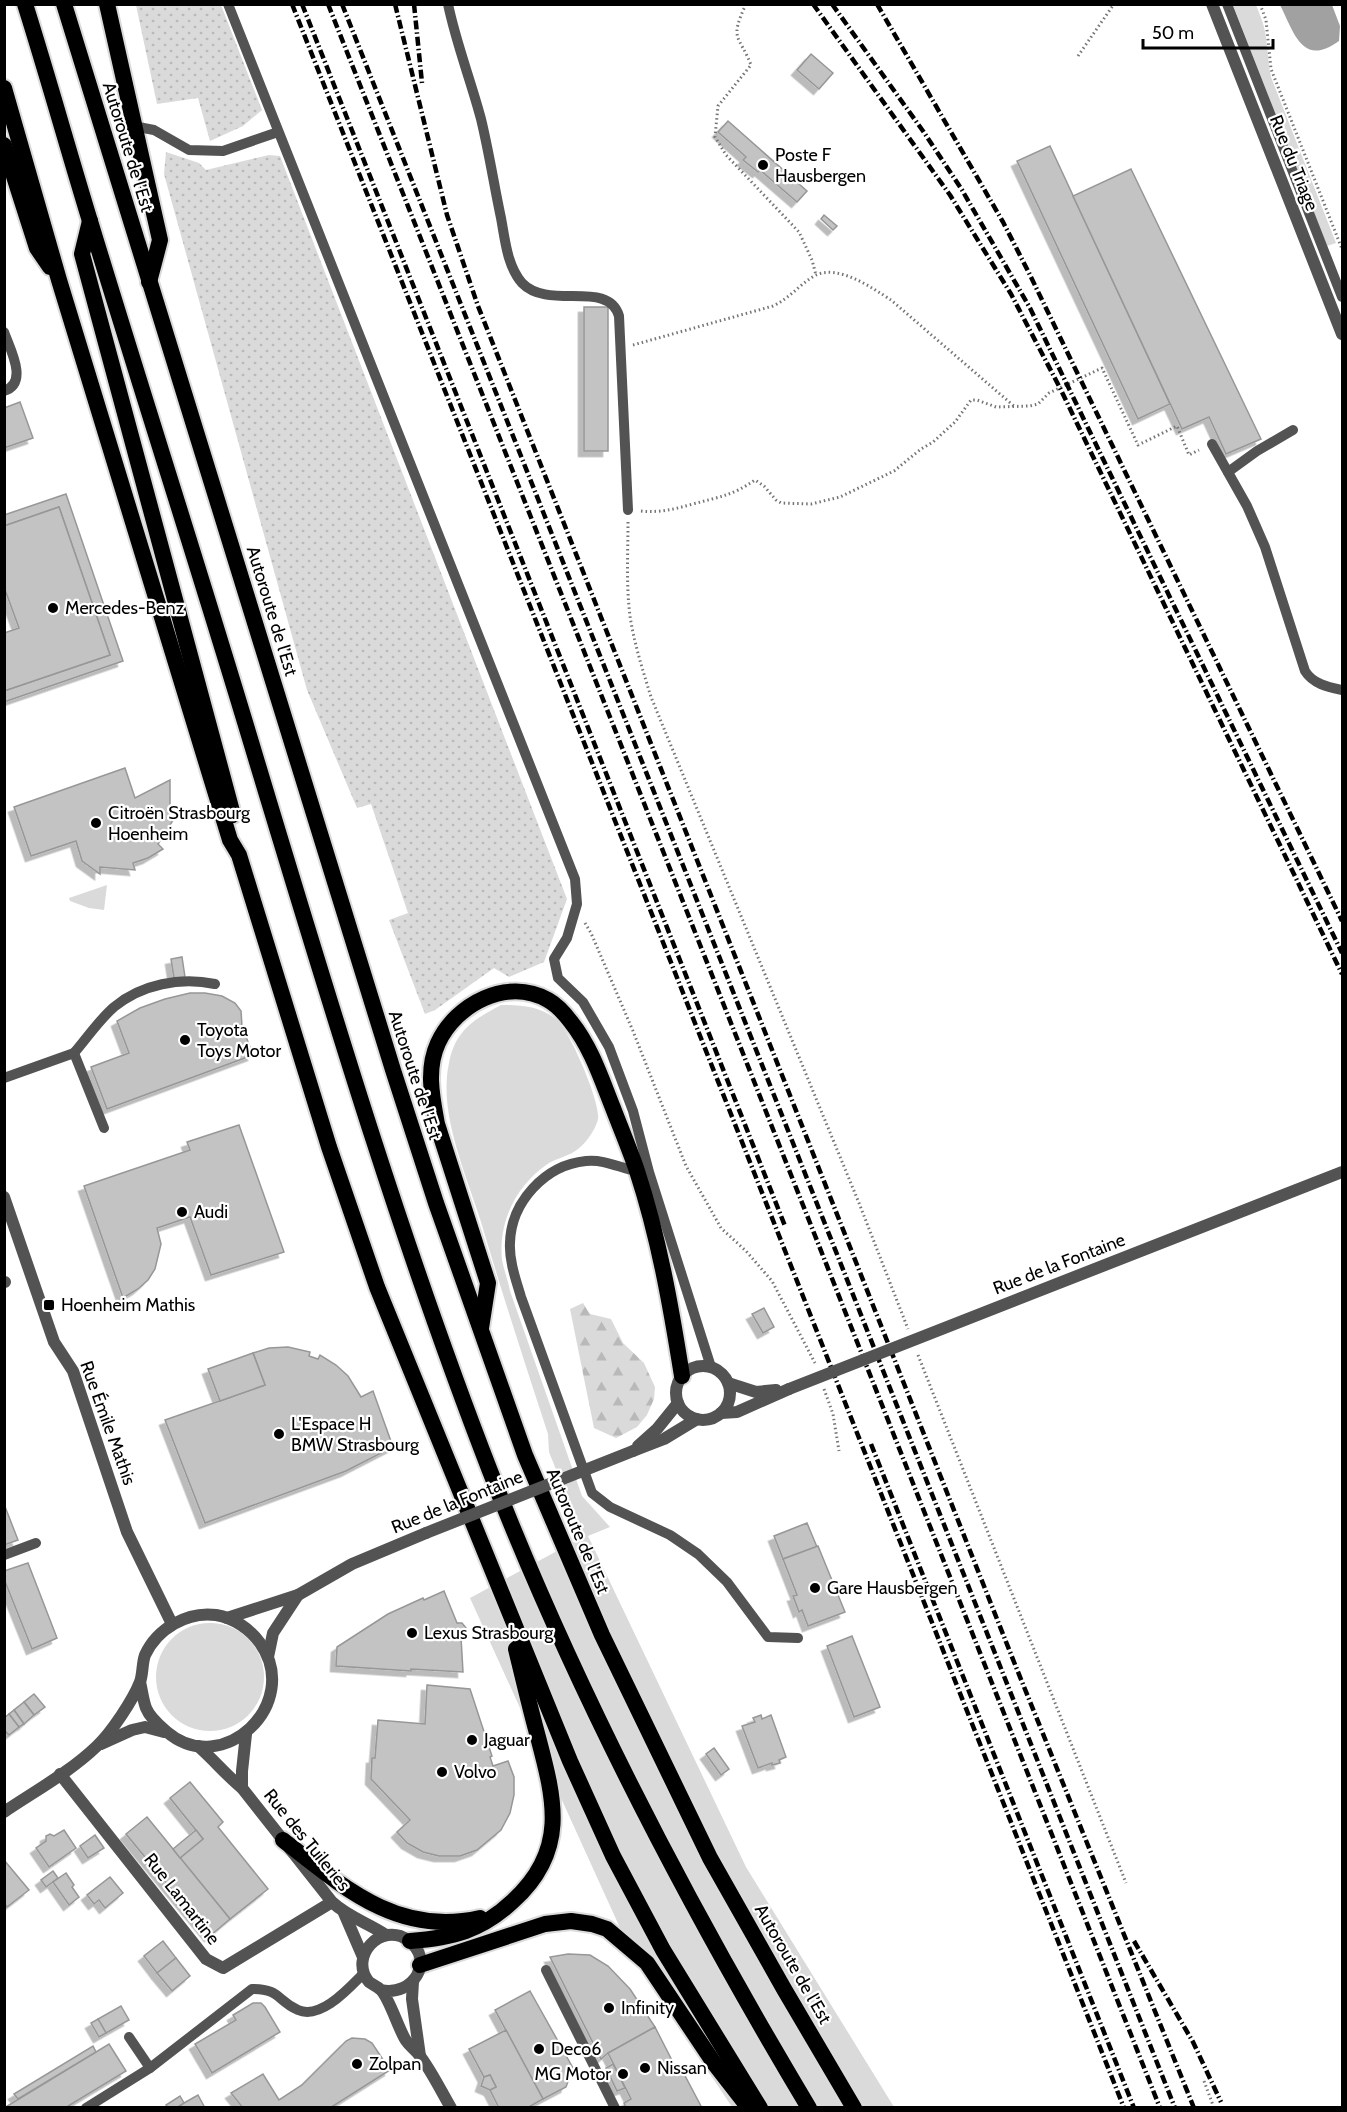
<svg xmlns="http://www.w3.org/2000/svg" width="1347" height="2112" font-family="Cabin,sans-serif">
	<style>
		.green { fill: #dadada }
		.forest { fill: url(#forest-firs) }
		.garden { fill: url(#garden-dots) }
		.water { fill: #a1a1a1 }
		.building { fill: #c3c3c3; stroke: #979797; stroke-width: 1.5; filter: url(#shadow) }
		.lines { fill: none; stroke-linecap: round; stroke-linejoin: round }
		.trunk-casing { stroke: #dbdbdb; stroke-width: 20 }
		.path { stroke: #757575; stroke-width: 3; stroke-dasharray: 1.5 3; stroke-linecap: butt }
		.service { stroke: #535353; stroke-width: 10 }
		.minor { stroke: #535353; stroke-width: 12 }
		.tertiary { stroke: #535353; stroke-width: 12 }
		.trunk { stroke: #000; stroke-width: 16 }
		.rail { stroke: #000; stroke-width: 4.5; stroke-dasharray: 9 3 1.5 3; stroke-linecap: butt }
		.tertiary-bridge { stroke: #535353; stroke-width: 12 }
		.poi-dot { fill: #000; stroke: #fff; stroke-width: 2 }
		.labels { text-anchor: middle; stroke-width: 4.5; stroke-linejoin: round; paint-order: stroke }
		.street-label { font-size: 18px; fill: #000; stroke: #fff }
		.poi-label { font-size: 18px; fill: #000; stroke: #fff; text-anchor: start }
	</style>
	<defs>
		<pattern id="forest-firs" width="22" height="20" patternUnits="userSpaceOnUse" patternTransform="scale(1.5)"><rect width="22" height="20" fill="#dadada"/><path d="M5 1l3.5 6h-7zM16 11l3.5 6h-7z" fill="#b9b9b9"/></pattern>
		<pattern id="garden-dots" width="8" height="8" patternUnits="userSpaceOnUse" patternTransform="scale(1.5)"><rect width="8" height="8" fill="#dadada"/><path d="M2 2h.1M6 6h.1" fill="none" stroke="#b9b9b9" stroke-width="1.8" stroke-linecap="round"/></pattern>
		<filter id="shadow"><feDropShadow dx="-5.5" dy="5.5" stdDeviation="0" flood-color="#0004"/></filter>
	</defs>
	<rect width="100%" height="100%" fill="#fff"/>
	<g class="green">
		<path d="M1233,5H1256C1260,15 1265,26 1266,38C1268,51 1268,64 1271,77L1336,243L1327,246Z"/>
		<polygon points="107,885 104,910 89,908 70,901 69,898"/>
		<path d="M501,1005C521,1005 540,1006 557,1020C569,1029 601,1103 598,1119C595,1132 582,1149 570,1154C564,1157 556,1159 549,1163C517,1184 498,1221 502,1260C504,1270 508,1281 510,1291L582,1496L610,1527L588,1536L746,1867L894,2107H732L636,1963L470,1598L583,1537L549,1452L548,1434C525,1364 502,1293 481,1222C466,1174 438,1113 449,1063C455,1031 474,1019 501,1005Z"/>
		<circle cx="210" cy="1677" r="54"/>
	</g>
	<polygon class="forest" points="583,1303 590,1314 611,1319 623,1343 644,1363 655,1387 654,1399 647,1415 637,1427 616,1438 594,1428 570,1309"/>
	<g class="garden">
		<polygon points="136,5 221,5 262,110 243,126 210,141 198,98 157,104"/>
		<polygon points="166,152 199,163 206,170 269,155 280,156 567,899 544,962 509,977 494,968 435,1010 425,1014 389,920 408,913 371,804 357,808 307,690 164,174"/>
	</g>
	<path class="water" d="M1280,5H1332L1340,26L1339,41C1302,68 1294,32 1280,5Z"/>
	<g class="building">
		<polygon points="811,54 833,73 819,89 797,70"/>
		<polygon points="728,121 807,191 797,202 760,170 758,172 743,160 746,157 718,132"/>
		<polygon points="1050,146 1170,404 1138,419 1017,161"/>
		<polygon points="1131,169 1261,439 1226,454 1209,417 1182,429 1073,196"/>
		<polygon points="824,215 837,226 833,230 821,219"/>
		<rect x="584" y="307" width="24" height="144"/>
		<polygon points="20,402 33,438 4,448 4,408"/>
		<polygon points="66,494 123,661 4,702 4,691 110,655 59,507 4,526 4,515"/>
		<polygon points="59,507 110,655 4,691 4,633 19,628 4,587 4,526"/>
		<polygon points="125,768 135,798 170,780 170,816 177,814 158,844 163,849 148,858 133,863 135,870 100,867 100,874 82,861 76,841 31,856 14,807"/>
		<polygon points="182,957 185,977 174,978 171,959"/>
		<polygon points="190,993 205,993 222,996 235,1003 241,1011 242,1026 253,1055 107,1109 91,1067 129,1053 117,1021 140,1008 165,999"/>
		<polygon points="239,1125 284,1252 211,1275 190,1217 157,1228 161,1244 155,1269 148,1280 138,1289 123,1298 84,1186 190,1150 187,1142"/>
		<polygon points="764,1308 774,1327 763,1333 752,1314"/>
		<polygon points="288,1347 310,1352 309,1356 318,1359 320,1355 336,1365 348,1376 361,1397 373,1391 393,1447 346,1471 205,1523 165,1420 265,1385 253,1353 269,1348"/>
		<polygon points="253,1353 265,1385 220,1401 208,1369"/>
		<polygon points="4,1504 18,1540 4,1545"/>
		<polygon points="807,1523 817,1547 783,1559 774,1536"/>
		<polygon points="818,1546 845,1612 808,1626 802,1610 799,1612 793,1596 797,1595 783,1559"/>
		<polygon points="28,1563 57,1638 32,1649 4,1579 4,1571"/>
		<polygon points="444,1591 457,1623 462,1623 466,1628 464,1634 461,1637 463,1672 411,1669 411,1671 336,1666 337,1647 388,1614 423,1598 424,1600"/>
		<polygon points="852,1636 880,1707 854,1717 827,1646"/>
		<polygon points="427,1685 470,1689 492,1756 490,1757 493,1766 508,1761 514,1777 514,1795 510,1813 501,1830 477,1850 460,1856 439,1856 423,1852 407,1843 397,1832 410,1820 371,1779 372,1758 375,1758 378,1720 425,1724"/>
		<polygon points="34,1694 45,1707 34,1715 24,1702"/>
		<polygon points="24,1702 34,1715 24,1724 14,1710"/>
		<polygon points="14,1710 24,1724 19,1727 9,1714"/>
		<polygon points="9,1714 19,1727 9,1735 4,1730 4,1718"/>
		<polygon points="761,1715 762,1719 771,1715 786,1757 779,1760 780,1763 772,1765 772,1763 758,1768 742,1726 755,1722 753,1718"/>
		<polygon points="714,1748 729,1769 721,1775 706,1754"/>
		<polygon points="190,1782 223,1822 218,1827 268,1889 230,1919 180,1858 203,1839 170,1798"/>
		<polygon points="147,1817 230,1919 210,1936 126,1834"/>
		<polygon points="64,1830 76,1848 49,1867 36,1848 46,1841 46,1836 50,1834 54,1836"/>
		<polygon points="196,1830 203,1839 180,1858 173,1849"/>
		<polygon points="95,1835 104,1848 88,1858 80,1846"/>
		<polygon points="4,1860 29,1890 7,1907 4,1903"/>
		<polygon points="53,1871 58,1878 46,1887 41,1880"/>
		<polygon points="66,1873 74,1885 72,1887 79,1897 69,1905 53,1882"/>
		<polygon points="110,1877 123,1893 105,1908 99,1900 94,1904 87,1895"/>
		<polygon points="163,1941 176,1958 157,1973 144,1956"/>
		<polygon points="568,1954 590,1955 608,1966 630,1989 655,2027 608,2053 601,2059 550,1957"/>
		<polygon points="176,1958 190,1976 172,1991 157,1973"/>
		<polygon points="530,1991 573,2068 566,2087 543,2099 495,2010"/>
		<polygon points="253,2003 261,2003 265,2007 280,2032 212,2073 195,2044 236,2020 233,2015"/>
		<polygon points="121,2006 129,2020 106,2033 98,2019"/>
		<polygon points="98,2019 106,2033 99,2037 91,2023"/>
		<polygon points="655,2027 679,2074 683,2072 702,2108 626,2108 624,2103 631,2099 608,2053"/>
		<polygon points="506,2030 543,2099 527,2108 499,2108 490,2090 496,2087 490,2075 484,2077 469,2049"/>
		<polygon points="352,2038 365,2039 372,2043 390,2070 330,2108 243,2108 231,2093 263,2074 279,2100 302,2085 346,2041"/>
		<polygon points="109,2044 126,2071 65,2108 4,2108"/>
		<polygon points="93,2046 96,2052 18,2099 14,2094"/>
		<polygon points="613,2064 625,2088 617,2091 606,2068"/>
		<polygon points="490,2075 496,2087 490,2090 481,2086 484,2077"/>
		<polygon points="198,2095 205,2108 176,2108 184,2103"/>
		<polygon points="180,2096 184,2103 176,2108 168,2108 166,2105"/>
	</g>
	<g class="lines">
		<g class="trunk-casing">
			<g id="trunk">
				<path d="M25,4C48,77 68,149 90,221C145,402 203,581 257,762C329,1000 400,1239 490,1471C576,1692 687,1904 809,2108"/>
				<polyline points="64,4 393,1070 436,1203 525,1455 602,1635 710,1858 784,1989 854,2108"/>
				<polyline points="107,4 160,240 149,282"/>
				<polyline points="4,88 59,280 230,840 239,855 329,1147 377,1287 570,1761 613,1856 663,1950 760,2108"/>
				<polyline points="4,145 37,248 50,267"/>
				<polyline points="90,221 82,254 233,815"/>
				<path d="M481,1328L488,1283L437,1124C432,1097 426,1069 438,1043C456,1004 507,977 548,1000C557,1005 565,1014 571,1022C591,1047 601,1078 613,1108C621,1129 630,1150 637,1171C659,1238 671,1307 682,1376"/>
				<path d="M283,1840C343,1887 398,1937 480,1918"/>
				<path d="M410,1941C452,1938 481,1931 513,1901C568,1851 555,1801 538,1737C530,1708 523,1678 516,1649"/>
				<polyline points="420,1965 545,1924 571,1921 592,1924 607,1929 647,1963 714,2063 749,2108"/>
			</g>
		</g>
		<g class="path">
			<path d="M746,4C729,41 739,34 751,65L718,106L715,137L726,155L799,232L812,260L816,275"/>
			<polyline points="1260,4 1266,20 1271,69 1342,249"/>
			<polyline points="1078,56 1114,4"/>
			<path d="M633,345L773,306C790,298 799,285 814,276C838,263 872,288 891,300L1015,407"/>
			<path d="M641,511C659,513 675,509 693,504C718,497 732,496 755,480L764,486L776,500L781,503L811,504L840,497L894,471L921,449L933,442L955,422L971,400H977L996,407L1030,406L1038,404L1049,393L1102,368L1138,445L1177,426L1189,455L1199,450"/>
			<path d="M628,522C628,553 626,585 630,616C634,643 643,671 651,697L859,1203L908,1329"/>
			<polyline points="585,923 591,933 633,1031 686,1166 721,1228 746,1251 772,1281 815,1363"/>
			<polyline points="918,1355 1126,1883"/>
			<polyline points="824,1389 833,1414 839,1451"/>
			<polyline points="1204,2081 1214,2108"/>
		</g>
		<g class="service">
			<polyline points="228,4 575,879 577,904 567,938 554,959 558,978 583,1002 609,1047 633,1111 649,1172 711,1367"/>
			<path d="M448,4C456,43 471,81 481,119C489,152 494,185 501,218C505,239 507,266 522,283C549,311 608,279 619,316L628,510"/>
			<polyline points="1227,4 1342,297"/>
			<polyline points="133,126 154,130 189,150 223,151 278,132"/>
			<path d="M4,332C10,349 29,383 4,391"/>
			<path d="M1212,444L1247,506L1265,547L1305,671C1313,684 1328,687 1342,690"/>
			<polyline points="1228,472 1257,451 1293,430"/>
			<path d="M74,1053C87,1038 99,1020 114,1007C142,984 180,977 215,984"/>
			<polyline points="4,1078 74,1053 104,1128"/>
			<path d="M640,1172C621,1169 606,1159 586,1161C545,1165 511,1202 510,1243C509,1261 516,1280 521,1297L592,1493L610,1507L670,1535L698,1554L727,1582L768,1637L798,1638"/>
			<polyline points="4,1555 36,1543"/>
			<polyline points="546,1970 615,2108"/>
			<path d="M150,2068L252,1989C281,1989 276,2000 298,2010C321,2020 349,1988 364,1973"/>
			<polyline points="86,2108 150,2068 129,2037"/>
		</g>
		<g class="minor">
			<polyline points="4,1282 5,1282"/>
			<polyline points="60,1774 206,1959 223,1968 332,1902"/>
		</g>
		<g class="tertiary">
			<polyline points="1212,4 1342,334"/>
			<polyline points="4,1197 54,1342 73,1371 127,1532 172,1624"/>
			<circle cx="703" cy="1393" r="27"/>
			<polyline points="728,1383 756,1392 776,1390"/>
			<polyline points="721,1413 737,1412 789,1389"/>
			<polyline points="638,1446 657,1429 678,1403"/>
			<polyline points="633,1451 664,1439 697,1419"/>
			<polyline points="227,1618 298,1595 352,1564 426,1533"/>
			<polyline points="268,1657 273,1633 298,1595"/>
			<polyline points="101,1744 132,1730 145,1727 164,1732"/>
			<path d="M198,1746C214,1760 226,1775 242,1788L332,1902C348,1917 368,1923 386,1935"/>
			<polyline points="242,1788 242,1771 246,1734"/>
			<path d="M4,1812C35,1791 70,1772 97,1746C111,1733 133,1700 140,1682C143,1674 142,1663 145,1655C157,1629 187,1611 216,1615C234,1618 250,1629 260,1643C303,1704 222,1779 167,1732C159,1725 150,1718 146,1708C143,1700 142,1690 140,1682"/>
			<polyline points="344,1913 363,1957"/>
			<polyline points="413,1982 412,1999 420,2056"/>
			<path d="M381,1990C413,1997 436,1960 408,1940C381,1921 348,1957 369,1982C373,1985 377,1986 381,1990C389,1998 398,2027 405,2039C409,2046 416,2050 420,2056C432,2072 441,2091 451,2108"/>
		</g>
		<use href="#trunk" class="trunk"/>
		<g class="rail">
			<polyline points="292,4 1124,2108"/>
			<polyline points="302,4 785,1226"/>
			<polyline points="328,4 1160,2108"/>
			<polyline points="342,4 1175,2108"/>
			<polyline points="395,4 447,215 478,306 1014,1662 1194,2108"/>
			<polyline points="414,4 422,83"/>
			<polyline points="813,4 950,195 1011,294 1060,388 1342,974"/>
			<polyline points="832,4 923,131 962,190 1030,308 1342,953"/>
			<polyline points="877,4 1003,222 1030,275 1342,921"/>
			<polyline points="871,1444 1134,2108"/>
			<polyline points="1134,1941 1193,2042 1221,2102"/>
		</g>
		<g class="tertiary-bridge">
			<polyline points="789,1389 1342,1172"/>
			<polyline points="426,1533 633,1451"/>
		</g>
	</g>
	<g class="poi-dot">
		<circle cx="763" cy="165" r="6"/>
		<circle cx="53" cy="608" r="6"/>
		<circle cx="96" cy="823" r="6"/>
		<circle cx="185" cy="1040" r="6"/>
		<circle cx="182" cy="1212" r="6"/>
		<rect x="43" y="1299" width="12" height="12" rx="3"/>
		<circle cx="279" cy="1434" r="6"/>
		<circle cx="815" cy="1588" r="6"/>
		<circle cx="412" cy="1633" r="6"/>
		<circle cx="472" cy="1740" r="6"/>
		<circle cx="442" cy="1772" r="6"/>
		<circle cx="609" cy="2008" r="6"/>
		<circle cx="539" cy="2049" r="6"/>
		<circle cx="357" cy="2064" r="6"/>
		<circle cx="645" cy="2068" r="6"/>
		<circle cx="623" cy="2074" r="6"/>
	</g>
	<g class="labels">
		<g class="street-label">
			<text transform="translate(128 147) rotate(73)" y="6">Autoroute de l’Est</text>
			<text transform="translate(1294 163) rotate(68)" y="6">Rue du Triage</text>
			<text transform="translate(272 611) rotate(73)" y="6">Autoroute de l’Est</text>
			<text transform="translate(415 1075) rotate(72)" y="6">Autoroute de l’Est</text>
			<text transform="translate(1059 1264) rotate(-21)" y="6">Rue de la Fontaine</text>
			<text transform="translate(108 1423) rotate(70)" y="6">Rue Émile Mathis</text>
			<text transform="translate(457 1502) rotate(-22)" y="6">Rue de la Fontaine</text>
			<text transform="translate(578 1531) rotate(67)" y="6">Autoroute de l’Est</text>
			<text transform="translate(307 1840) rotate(51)" y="6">Rue des Tuileries</text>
			<text transform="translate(182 1899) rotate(52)" y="6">Rue Lamartine</text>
			<text transform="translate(793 1964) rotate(60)" y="6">Autoroute de l’Est</text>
		</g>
		<g class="poi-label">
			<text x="775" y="161">Poste F<tspan x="775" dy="21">Hausbergen</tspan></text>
			<text x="65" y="614">Mercedes-Benz</text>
			<text x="108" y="819">Citroën Strasbourg<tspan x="108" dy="21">Hoenheim</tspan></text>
			<text x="197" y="1036">Toyota<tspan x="197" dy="21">Toys Motor</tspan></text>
			<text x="194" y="1218">Audi</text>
			<text x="61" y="1311">Hoenheim Mathis</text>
			<text x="291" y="1430">L'Espace H<tspan x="291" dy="21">BMW Strasbourg</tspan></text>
			<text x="827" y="1594">Gare Hausbergen</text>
			<text x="424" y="1639">Lexus Strasbourg</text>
			<text x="484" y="1746">Jaguar</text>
			<text x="454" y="1778">Volvo</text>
			<text x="621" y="2014">Infinity</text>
			<text x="551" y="2055">Deco6</text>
			<text x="369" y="2070">Zolpan</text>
			<text x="657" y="2074">Nissan</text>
			<text x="611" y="2080" text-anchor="end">MG Motor</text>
		</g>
	</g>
	<rect width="1347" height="2112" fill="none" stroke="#000000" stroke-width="12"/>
	<path d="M1143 39v9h130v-9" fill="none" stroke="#000000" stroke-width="3"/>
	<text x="1152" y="39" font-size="18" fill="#000000" stroke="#ffffff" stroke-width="4.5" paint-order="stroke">50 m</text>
</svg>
